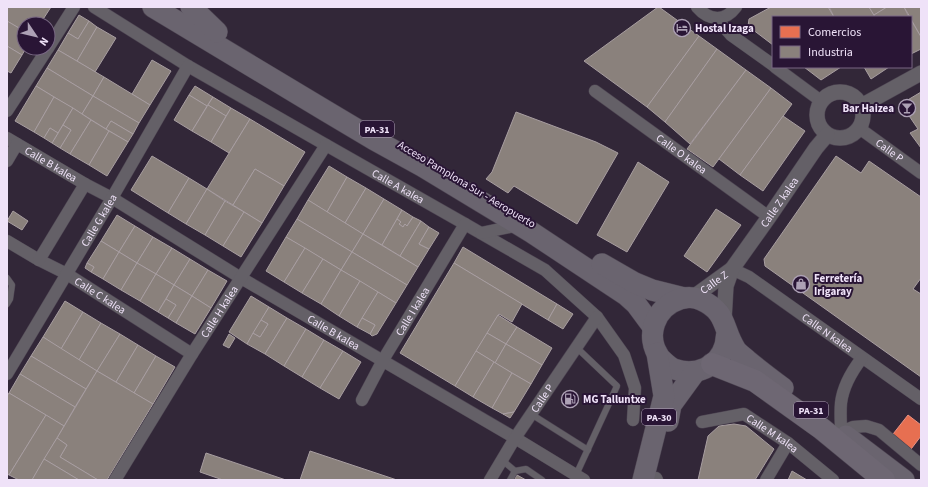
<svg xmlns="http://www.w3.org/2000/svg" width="928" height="487" font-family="'Source Sans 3',sans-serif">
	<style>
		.shops { fill: #e76f51; stroke: #e99283 }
		.industry { fill: #8a817c; stroke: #a89ea1 }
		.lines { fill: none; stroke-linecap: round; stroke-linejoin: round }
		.service-casing { stroke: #4c4351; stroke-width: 7 }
		.minor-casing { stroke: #4c4351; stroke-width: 13 }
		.tertiary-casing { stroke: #4c4351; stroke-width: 16 }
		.trunk-casing { stroke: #4c4351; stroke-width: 22 }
		.motorway-casing { stroke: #4c4351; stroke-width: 23 }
		.service { stroke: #646067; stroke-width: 6 }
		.minor { stroke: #646067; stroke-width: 12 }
		.tertiary { stroke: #646067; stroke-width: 15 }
		.trunk { stroke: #6a646f; stroke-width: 21 }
		.motorway { stroke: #6e6773; stroke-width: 22 }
		.labels { text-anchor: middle; stroke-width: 4; stroke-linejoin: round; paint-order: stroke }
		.shield { fill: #291535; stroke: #b4a4be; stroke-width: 1 }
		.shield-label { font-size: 10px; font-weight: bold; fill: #efe2f8 }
		.poi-label { font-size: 11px; font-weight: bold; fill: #efe2f8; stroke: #291535; text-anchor: start }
		.street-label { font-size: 11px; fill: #efe2f8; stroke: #291535 }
	</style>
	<rect width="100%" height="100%" fill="#322738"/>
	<polygon class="shops" points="908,415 921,425 921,436 905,457 886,443"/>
	<g class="industry">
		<polygon points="7,7 51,7 40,24 24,24 24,31 7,21"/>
		<polygon points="658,7 659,7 699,36 647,107 584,61"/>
		<polygon points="771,7 828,7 834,17 773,17 773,45 748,26 749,19"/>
		<polygon points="829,7 869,7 875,17 834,17"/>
		<polygon points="869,7 887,7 874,15"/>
		<polygon points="887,7 904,7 909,17 875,17 874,15"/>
		<polygon points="904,7 921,7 921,37 911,19 911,17 910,17"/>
		<polygon points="79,15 89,21 78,39 68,33"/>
		<polygon points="911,20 921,37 921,49 911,54"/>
		<polygon points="7,21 24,31 24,48 26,48 22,55 7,46"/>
		<polygon points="89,21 97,27 77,61 58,50 68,33 78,39"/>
		<polygon points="97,27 116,38 95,72 77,61"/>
		<polygon points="699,36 717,49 665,122 647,107"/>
		<polygon points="7,46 22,55 11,73 7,71"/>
		<polygon points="717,49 746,70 690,144 665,122"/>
		<polygon points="58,50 104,77 93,96 47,68"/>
		<polygon points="152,60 171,71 150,105 132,94"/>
		<polygon points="804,67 841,67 821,80"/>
		<polygon points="864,67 889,67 871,79"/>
		<polygon points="47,68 93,96 82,114 36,86"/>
		<polygon points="746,70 771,88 713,167 687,149"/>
		<polygon points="104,77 150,105 139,123 93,96"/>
		<polygon points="36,86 54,97 34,132 15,121"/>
		<polygon points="195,86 213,97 207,106 189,95"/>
		<polygon points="771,88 792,104 740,175 719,159"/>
		<polygon points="921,92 921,148 910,133 918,129 901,104"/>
		<polygon points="189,95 207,106 192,131 174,120"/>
		<polygon points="93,96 139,123 133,134 111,121 106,129 82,114"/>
		<polygon points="54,97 73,108 58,133 50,128 44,138 34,132"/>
		<polygon points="213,97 231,108 226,116 208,105"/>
		<polygon points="208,105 226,116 211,142 192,131"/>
		<polygon points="73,108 91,120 70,154 60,148 71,130 63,125"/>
		<polygon points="231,108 250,119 229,153 211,142"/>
		<polygon points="516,112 596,142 618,153 577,224 514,186 508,193 486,179 492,172"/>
		<polygon points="783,116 805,131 763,191 740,175"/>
		<polygon points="250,119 305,152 284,186 255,169 233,205 207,189"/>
		<polygon points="91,120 109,131 89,165 70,154"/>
		<polygon points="111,121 133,134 128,142 106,129"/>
		<polygon points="63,125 71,130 60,148 52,143"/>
		<polygon points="50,128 58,133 52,143 44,138"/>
		<polygon points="109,131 128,142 107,176 89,165"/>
		<polygon points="152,156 189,178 168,213 131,190"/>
		<polygon points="836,156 861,173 869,161 921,197 921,278 913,289 921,294 921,377 765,266 764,259"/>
		<polygon points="638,162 669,182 627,252 597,235"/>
		<polygon points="329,166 347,177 327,212 308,200"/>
		<polygon points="255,169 284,186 262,223 233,205"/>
		<polygon points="347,177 366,188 345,223 327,212"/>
		<polygon points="189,178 207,189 186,224 168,213"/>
		<polygon points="366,188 384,199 363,234 345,223"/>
		<polygon points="207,189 225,201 205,235 186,224"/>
		<polygon points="384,199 402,210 382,245 363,234"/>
		<polygon points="308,200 363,234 352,252 297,219"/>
		<polygon points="225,201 244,212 223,246 205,235"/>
		<polygon points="716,209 741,225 707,272 684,256"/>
		<polygon points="402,210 413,217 407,226 405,224 403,227 399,224 401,222 397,219"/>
		<polygon points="13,211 28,221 22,230 7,221"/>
		<polygon points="244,212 262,223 241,257 223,246"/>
		<polygon points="117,215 135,226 119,252 101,241"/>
		<polygon points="413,217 421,221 400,256 382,245 397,219 401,222 399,224 403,227 405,224 407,226"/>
		<polygon points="297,219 352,252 341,270 286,237"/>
		<polygon points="421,221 429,227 419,244 429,249 418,267 400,256"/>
		<polygon points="135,226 153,237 137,263 119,252"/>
		<polygon points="429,227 439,233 429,249 419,244"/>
		<polygon points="363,234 418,267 407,285 352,252"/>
		<polygon points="153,237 172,248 156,274 137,263"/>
		<polygon points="286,237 305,248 284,282 266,271"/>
		<polygon points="101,241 119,252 103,279 91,272 94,267 87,263"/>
		<polygon points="463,247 557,304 548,320 454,263"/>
		<polygon points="172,248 190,259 174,285 156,274"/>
		<polygon points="305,248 323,259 302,293 284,282"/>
		<polygon points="119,252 137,263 121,290 103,279"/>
		<polygon points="352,252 407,285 396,303 341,270"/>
		<polygon points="190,259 208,270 192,296 174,285"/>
		<polygon points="323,259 341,270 321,304 302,293"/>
		<polygon points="87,263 94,267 91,272 85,268"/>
		<polygon points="137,263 156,274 140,301 121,290"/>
		<polygon points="454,263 522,304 512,322 499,314 455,386 400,353"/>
		<polygon points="208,270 227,281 211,308 192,296"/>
		<polygon points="341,270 360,281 339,316 321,304"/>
		<polygon points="156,274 174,285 158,312 140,301"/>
		<polygon points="360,281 378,292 357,327 339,316"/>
		<polygon points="174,285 192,296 176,323 168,318 176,305 166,299"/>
		<polygon points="378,292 396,303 377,334 372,336 370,334 375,325 362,318"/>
		<polygon points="192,296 211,308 195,334 176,323"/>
		<polygon points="251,296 269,307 247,344 229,332"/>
		<polygon points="166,299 176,305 168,318 158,312"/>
		<polygon points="65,301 83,312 61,349 43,337"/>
		<polygon points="557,304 573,314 563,329 548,320"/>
		<polygon points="269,307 287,318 265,354 247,344 253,333 260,337 268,324 261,320"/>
		<polygon points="83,312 101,323 79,360 61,349"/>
		<polygon points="498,315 517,327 506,344 487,333"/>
		<polygon points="287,318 306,329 284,366 265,354"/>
		<polygon points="362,318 375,325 370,334 357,327"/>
		<polygon points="261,320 268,324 260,337 253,333"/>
		<polygon points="101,323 120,334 97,371 79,360"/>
		<polygon points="517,327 552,348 542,365 506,344"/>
		<polygon points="306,329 324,340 302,377 284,366"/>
		<polygon points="487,333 506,344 495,363 476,351"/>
		<polygon points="120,334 138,345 116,382 97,371"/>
		<polygon points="229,334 235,338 229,348 223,345"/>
		<polygon points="43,337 97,371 86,389 31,356"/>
		<polygon points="324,340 343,351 320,388 302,377"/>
		<polygon points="506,344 542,365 531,384 495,363"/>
		<polygon points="138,345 156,356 134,393 116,382"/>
		<polygon points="343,351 361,362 339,399 320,388"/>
		<polygon points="476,351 494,362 473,397 455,386"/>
		<polygon points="31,356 86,389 75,407 20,374"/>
		<polygon points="156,356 175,367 153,404 134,393"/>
		<polygon points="494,362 512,373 492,408 473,397"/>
		<polygon points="97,371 153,404 107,480 98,480 60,457 67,445 57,438"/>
		<polygon points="512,373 531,384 514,412 503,414 492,408"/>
		<polygon points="20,374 75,407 64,426 9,393"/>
		<polygon points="9,393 46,415 9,475 7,474 7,396"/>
		<polygon points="514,412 510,418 503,414"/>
		<polygon points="46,415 64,426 32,480 19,480 9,475"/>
		<polygon points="734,424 746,426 774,449 755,480 698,480 708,436 719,426"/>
		<polygon points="57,438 67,445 60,457 98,480 79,480 44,459"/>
		<polygon points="310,451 397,480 300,480"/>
		<polygon points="206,453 286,480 223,480 200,472"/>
		<polygon points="44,459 79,480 32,480"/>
		<polygon points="792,471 807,480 788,480"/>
		<polygon points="517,475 526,480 514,480"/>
	</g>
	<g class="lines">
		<g class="service-casing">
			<g id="service">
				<polyline points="7,278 12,285 10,299 7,304"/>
				<polyline points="576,347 617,386 576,475"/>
				<polyline points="531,414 588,450"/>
				<polyline points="502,460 515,471"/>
				<polyline points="510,480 515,471 526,469 542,480"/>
			</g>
		</g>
		<g class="minor-casing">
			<g id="minor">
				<path id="s1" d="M94,7L188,66L326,145L465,224L545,270L597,317L624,355L635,388L633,420"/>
				<path d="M697,7C709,21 725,22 736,7"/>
				<polyline points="716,18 731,35 773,65"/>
				<polyline points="48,48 74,7"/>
				<polyline points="775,67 821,101"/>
				<path id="s2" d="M595,91L769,217"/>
				<polyline points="7,111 48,48"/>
				<path id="s3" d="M859,128L921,173"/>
				<path id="s4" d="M7,138L85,184L112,198L241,278L515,438L584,480"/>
				<polyline points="7,161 17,144"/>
				<polyline points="481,233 519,225"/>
				<path id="s5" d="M7,241L39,260L67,274L192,354"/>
				<polyline points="39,260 85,184"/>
				<path id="s6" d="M732,269L749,277L921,399"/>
				<path d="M862,358C852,371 843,386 841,403C840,413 841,423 841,432L853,427L866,426L879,430L921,465"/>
				<path id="s7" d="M7,374L112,198L188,66"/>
				<path id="s8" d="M362,400L383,360L465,224"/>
				<path id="s9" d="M702,422L744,414L788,443L833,480"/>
				<polyline points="656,478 657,480"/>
				<path id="s10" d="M115,480L192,354L326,145"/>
				<path id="s11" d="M490,480L515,438L597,317"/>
				<polyline points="766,480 788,443"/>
			</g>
		</g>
		<g class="tertiary-casing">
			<g id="tertiary">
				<circle cx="840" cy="115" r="23"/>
				<polyline points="861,106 921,73"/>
				<path id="s12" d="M692,298L732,269"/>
				<path id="s13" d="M724,321L726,286L732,269L769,217L816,148L827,135"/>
			</g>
		</g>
		<g class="trunk-casing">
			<g id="trunk">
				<polyline points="153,7 326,111 373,139 422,166 531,232 626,295 636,304 653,327"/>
				<polyline points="191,7 217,32"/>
				<polyline points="602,264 635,283 652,290 684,298"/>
				<path d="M727,333C726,337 726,341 725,345C719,367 695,377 674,369C669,367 664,362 660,358C644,336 655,307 680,299C686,297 695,297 701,300C728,312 722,329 736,350C739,354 744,357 747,360C759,370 771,379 783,388"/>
				<polyline points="668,421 671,405 695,372"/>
				<polyline points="846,436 904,480"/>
				<polyline points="643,480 664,396 657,353"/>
			</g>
		</g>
		<g class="motorway-casing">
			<polyline id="motorway" points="712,364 755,381 822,429 884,480"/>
		</g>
		<use href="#service" class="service"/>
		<use href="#minor" class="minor"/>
		<use href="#tertiary" class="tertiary"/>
		<use href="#trunk" class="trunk"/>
		<use href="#motorway" class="motorway"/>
	</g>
	<defs>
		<g id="hotel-ring" transform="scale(0.9)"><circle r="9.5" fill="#291535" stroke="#ada1b5" stroke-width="1.5"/><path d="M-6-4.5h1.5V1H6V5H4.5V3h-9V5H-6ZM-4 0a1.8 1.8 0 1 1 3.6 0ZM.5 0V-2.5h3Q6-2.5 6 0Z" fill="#ada1b5"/></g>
		<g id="bar-ring" transform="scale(0.9)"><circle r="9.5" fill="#291535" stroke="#ada1b5" stroke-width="1.5"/><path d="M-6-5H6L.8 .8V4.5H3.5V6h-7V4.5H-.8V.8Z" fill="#ada1b5"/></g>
		<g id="shop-ring" transform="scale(0.9)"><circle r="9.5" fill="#291535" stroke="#ada1b5" stroke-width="1.5"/><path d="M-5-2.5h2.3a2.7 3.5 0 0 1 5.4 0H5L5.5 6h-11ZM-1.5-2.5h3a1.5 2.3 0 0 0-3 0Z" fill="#ada1b5"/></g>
		<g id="fuel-ring" transform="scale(0.9)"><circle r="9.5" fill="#291535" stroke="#ada1b5" stroke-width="1.5"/><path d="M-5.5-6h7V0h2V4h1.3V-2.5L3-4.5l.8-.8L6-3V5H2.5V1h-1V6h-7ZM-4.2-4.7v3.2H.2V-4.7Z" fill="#ada1b5"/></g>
	</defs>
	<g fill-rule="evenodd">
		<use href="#hotel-ring" x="682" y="28"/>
		<use href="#bar-ring" x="907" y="108"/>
		<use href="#shop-ring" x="801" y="284"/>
		<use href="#fuel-ring" x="570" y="399"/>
	</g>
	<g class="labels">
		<g class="shield">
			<rect x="360" y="121" width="34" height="16" rx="3"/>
			<rect x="794" y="402" width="34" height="16" rx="3"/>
			<rect x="642" y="409" width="34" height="16" rx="3"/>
		</g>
		<g class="shield-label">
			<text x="377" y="133">PA-31</text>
			<text x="811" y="414">PA-31</text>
			<text x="659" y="421">PA-30</text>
		</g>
		<g class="poi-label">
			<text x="695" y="32">Hostal Izaga</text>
			<text x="894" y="112" text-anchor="end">Bar Haizea</text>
			<text x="814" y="282">Ferretería<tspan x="814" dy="13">Irigaray</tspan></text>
			<text x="583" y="403">MG Talluntxe</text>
		</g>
		<g class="street-label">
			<text dy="4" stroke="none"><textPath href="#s3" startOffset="38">Calle P</textPath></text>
			<text dy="4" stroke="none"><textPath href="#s2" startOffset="107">Calle O kalea</textPath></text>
			<text dy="4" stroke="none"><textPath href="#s4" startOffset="51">Calle B kalea</textPath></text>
			<text transform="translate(467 184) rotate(31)" y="4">Acceso Pamplona Sur - Aeropuerto</text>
			<text dy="4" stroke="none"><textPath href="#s1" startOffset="353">Calle A kalea</textPath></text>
			<text dy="4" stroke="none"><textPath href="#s13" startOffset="135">Calle Z kalea</textPath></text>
			<text dy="4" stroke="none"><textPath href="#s7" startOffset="179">Calle G kalea</textPath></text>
			<text dy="4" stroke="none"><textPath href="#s12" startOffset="27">Calle Z</textPath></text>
			<text dy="4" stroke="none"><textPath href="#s5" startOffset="108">Calle C kalea</textPath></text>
			<text dy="4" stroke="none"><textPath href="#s8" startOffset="102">Calle I kalea</textPath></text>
			<text dy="4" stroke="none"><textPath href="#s10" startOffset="198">Calle H kalea</textPath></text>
			<text dy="4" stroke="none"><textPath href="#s4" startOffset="380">Calle B kalea</textPath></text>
			<text dy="4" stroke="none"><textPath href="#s6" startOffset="115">Calle N kalea</textPath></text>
			<text dy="4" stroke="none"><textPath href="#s11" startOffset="97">Calle P</textPath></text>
			<text dy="4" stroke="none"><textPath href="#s9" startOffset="77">Calle M kalea</textPath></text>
		</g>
	</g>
	<rect width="928" height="487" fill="none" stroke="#efe2f8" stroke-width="16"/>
	<rect x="772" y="16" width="140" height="52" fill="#291535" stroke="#786783"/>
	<rect x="780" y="26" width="20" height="12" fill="#e76f51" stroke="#786783"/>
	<text x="808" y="36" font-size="12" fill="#efe2f8">Comercios</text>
	<rect x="780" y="46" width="20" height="12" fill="#8a817c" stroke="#786783"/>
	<text x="808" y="56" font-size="12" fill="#efe2f8">Industria</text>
	<g transform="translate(36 36) rotate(125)"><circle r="19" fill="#291535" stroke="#786783"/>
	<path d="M0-3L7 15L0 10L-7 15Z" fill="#ada1b5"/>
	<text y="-6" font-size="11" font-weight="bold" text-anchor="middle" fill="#efe2f8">N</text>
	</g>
</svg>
